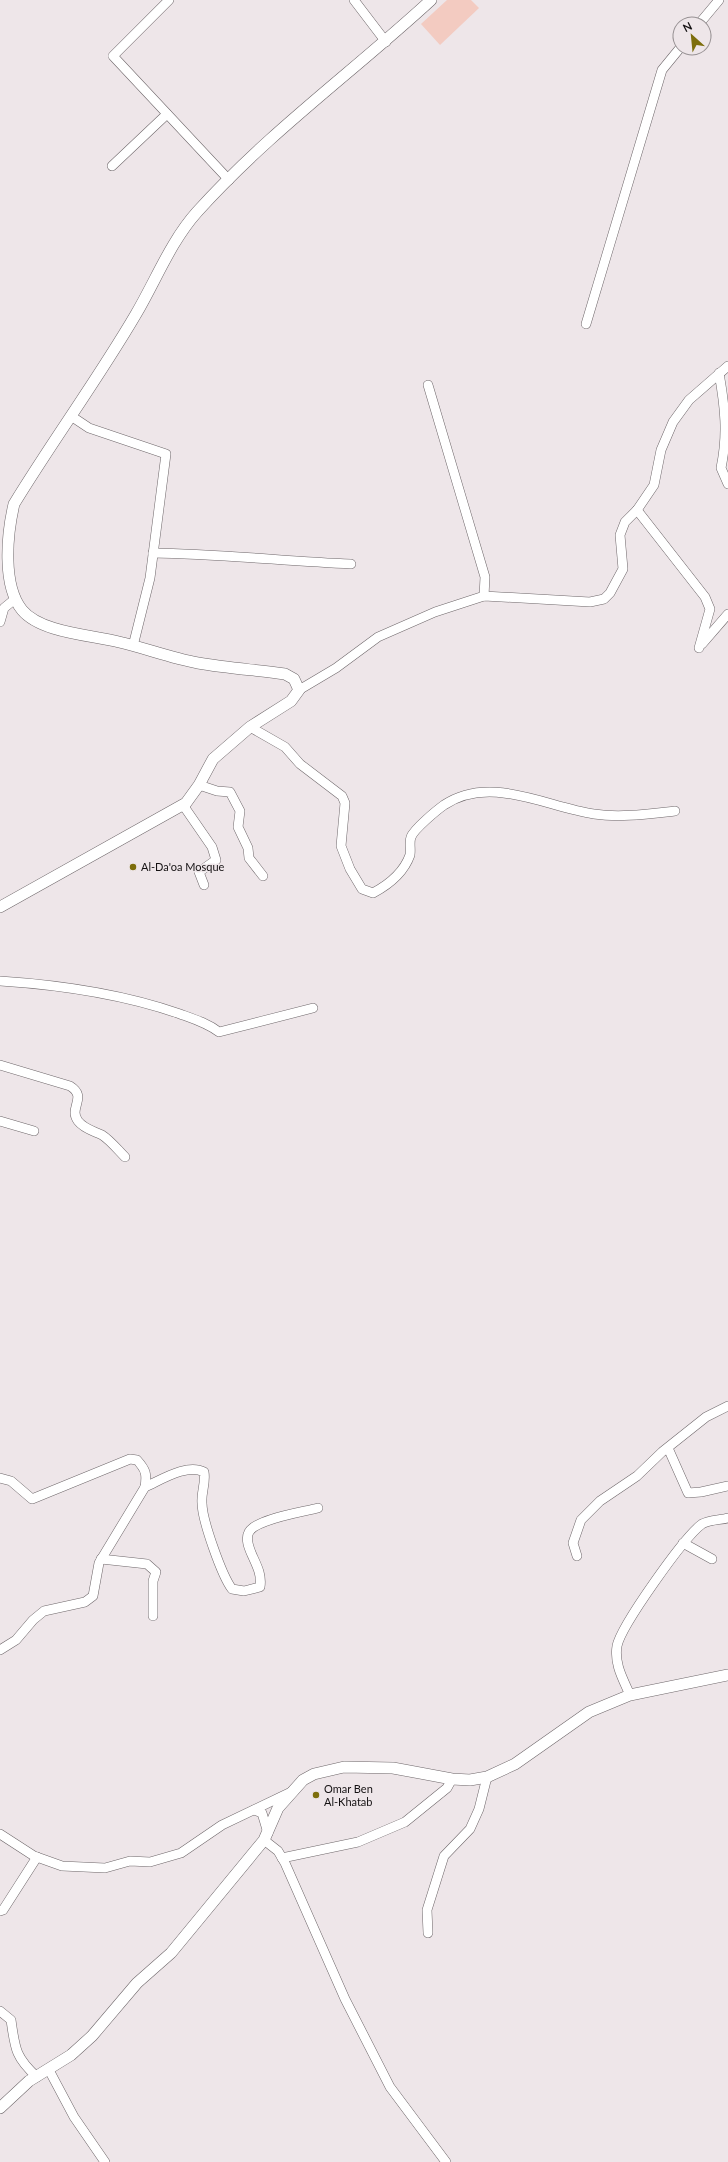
<svg xmlns="http://www.w3.org/2000/svg" width="728" height="2162" font-family="Lato,sans-serif">
	<style>
		.green { fill: #f3cbc1 }
		.lines { fill: none; stroke-linecap: round; stroke-linejoin: round }
		.minor-casing { stroke: #6e676a; stroke-width: 10 }
		.tertiary-casing { stroke: #6e676a; stroke-width: 12 }
		.minor { stroke: #fff; stroke-width: 9 }
		.tertiary { stroke: #fff; stroke-width: 11 }
		.poi-dot { fill: #7d6e0c; stroke: #eee6e9; stroke-width: 1.5 }
		.labels { text-anchor: middle; stroke-width: 3; stroke-linejoin: round; paint-order: stroke }
		.poi-label { font-size: 11px; fill: #141112; stroke: #eee6e9; text-anchor: start }
	</style>
	<rect width="100%" height="100%" fill="#eee6e9"/>
	<polygon class="green" points="447,0 471,0 479,8 440,45 421,24"/>
	<g class="lines">
		<g class="minor-casing">
			<g id="minor">
				<polyline points="169,0 113,56 229,180"/>
				<polyline points="354,0 386,42"/>
				<polyline points="699,24 719,0"/>
				<polyline points="112,166 167,114"/>
				<polyline points="586,324 662,70 680,48"/>
				<path d="M719,373C725,407 728,434 721,468L728,484"/>
				<polyline points="428,385 485,577 484,596"/>
				<polyline points="71,416 89,428 166,454 150,578 133,646"/>
				<polyline points="637,510 705,597 710,609 699,648"/>
				<path d="M153,553C219,554 285,561 351,564"/>
				<polyline points="0,622 4,608 15,599"/>
				<polyline points="702,644 728,614"/>
				<polyline points="299,690 336,668 378,637 435,612 484,596 590,602 604,599 610,593 623,569 620,535 625,522 637,510 654,485 661,450 673,422 689,400 728,366"/>
				<path d="M250,727L285,747L300,764L342,796L345,803L341,846L350,869L362,889L373,893C388,885 404,872 410,855C411,849 409,842 411,837C414,829 437,810 444,805C490,774 546,807 594,814C620,818 648,814 675,811"/>
				<polyline points="199,785 217,791 230,792 240,811 238,827 248,848 249,858 263,876"/>
				<polyline points="183,805 212,847 216,860 199,872 204,885"/>
				<path d="M0,981C61,985 123,994 180,1014C194,1019 207,1023 219,1032L313,1008"/>
				<path d="M0,1065L70,1086C88,1097 68,1108 78,1121C84,1129 94,1131 102,1135C110,1140 118,1150 125,1157"/>
				<polyline points="0,1121 34,1131"/>
				<polyline points="668,1448 688,1493 701,1492 728,1486"/>
				<path d="M0,1478L11,1481L32,1499L130,1459L137,1460C146,1470 147,1474 145,1487"/>
				<polyline points="683,1543 712,1559"/>
				<polyline points="577,1556 573,1543 581,1520 600,1501 637,1476 662,1452 706,1417 728,1406"/>
				<polyline points="101,1559 147,1564 156,1572 153,1581 153,1616"/>
				<path d="M0,1650L16,1640L33,1620L44,1611L85,1602L93,1596L99,1563L145,1487C161,1480 187,1463 204,1472C206,1483 201,1492 202,1503C202,1520 222,1576 232,1589L244,1591L260,1587C262,1575 257,1566 252,1555C249,1548 245,1539 249,1532C256,1519 303,1512 318,1508"/>
				<path d="M630,1695C623,1679 614,1664 617,1646C621,1626 684,1537 702,1524C708,1520 720,1520 728,1518"/>
				<polyline points="254,1810 262,1813 268,1833"/>
				<polyline points="0,1834 34,1856 62,1866 105,1868 130,1861 150,1862 181,1853 222,1825 291,1792"/>
				<polyline points="264,1840 278,1851 285,1863 345,1999 390,2087 446,2162"/>
				<polyline points="282,1858 358,1842 405,1822 447,1788 452,1779"/>
				<polyline points="0,1911 3,1910 37,1857"/>
				<polyline points="428,1933 427,1910 444,1856 470,1829 479,1809 487,1777"/>
				<path d="M0,2011L11,2020C15,2048 15,2057 37,2077"/>
				<polyline points="49,2070 74,2117 105,2162"/>
			</g>
		</g>
		<g class="tertiary-casing">
			<g id="tertiary">
				<path d="M0,907L186,803L199,785L213,759L250,727L291,701L299,690L294,679L285,674C256,670 227,668 198,663C171,658 145,648 119,642C92,635 41,633 22,610C2,585 7,534 14,504C53,440 98,379 136,314C156,280 171,241 197,212C268,133 354,71 431,0"/>
				<polyline points="0,2108 29,2081 71,2055 92,2036 137,1983 171,1953 264,1840 278,1808 303,1780 314,1774 344,1767 393,1768 452,1779 470,1780 487,1777 515,1764 589,1712 630,1695 728,1675"/>
			</g>
		</g>
		<use href="#minor" class="minor"/>
		<use href="#tertiary" class="tertiary"/>
	</g>
	<g class="poi-dot">
		<circle cx="133" cy="867" r="4"/>
		<circle cx="316" cy="1795" r="4"/>
	</g>
	<g class="labels">
		<g class="poi-label">
			<text x="141" y="871">Al-Da'oa Mosque</text>
			<text x="324" y="1793">Omar Ben<tspan x="324" dy="13">Al-Khatab</tspan></text>
		</g>
	</g>
	<g transform="translate(692 36) rotate(333)"><circle r="19" fill="#eee6e9" stroke="#979193"/>
	<path d="M0-3L7 15L0 10L-7 15Z" fill="#7d6e0c"/>
	<text y="-6" font-size="11" font-weight="bold" text-anchor="middle" fill="#141112">N</text>
	</g>
</svg>
